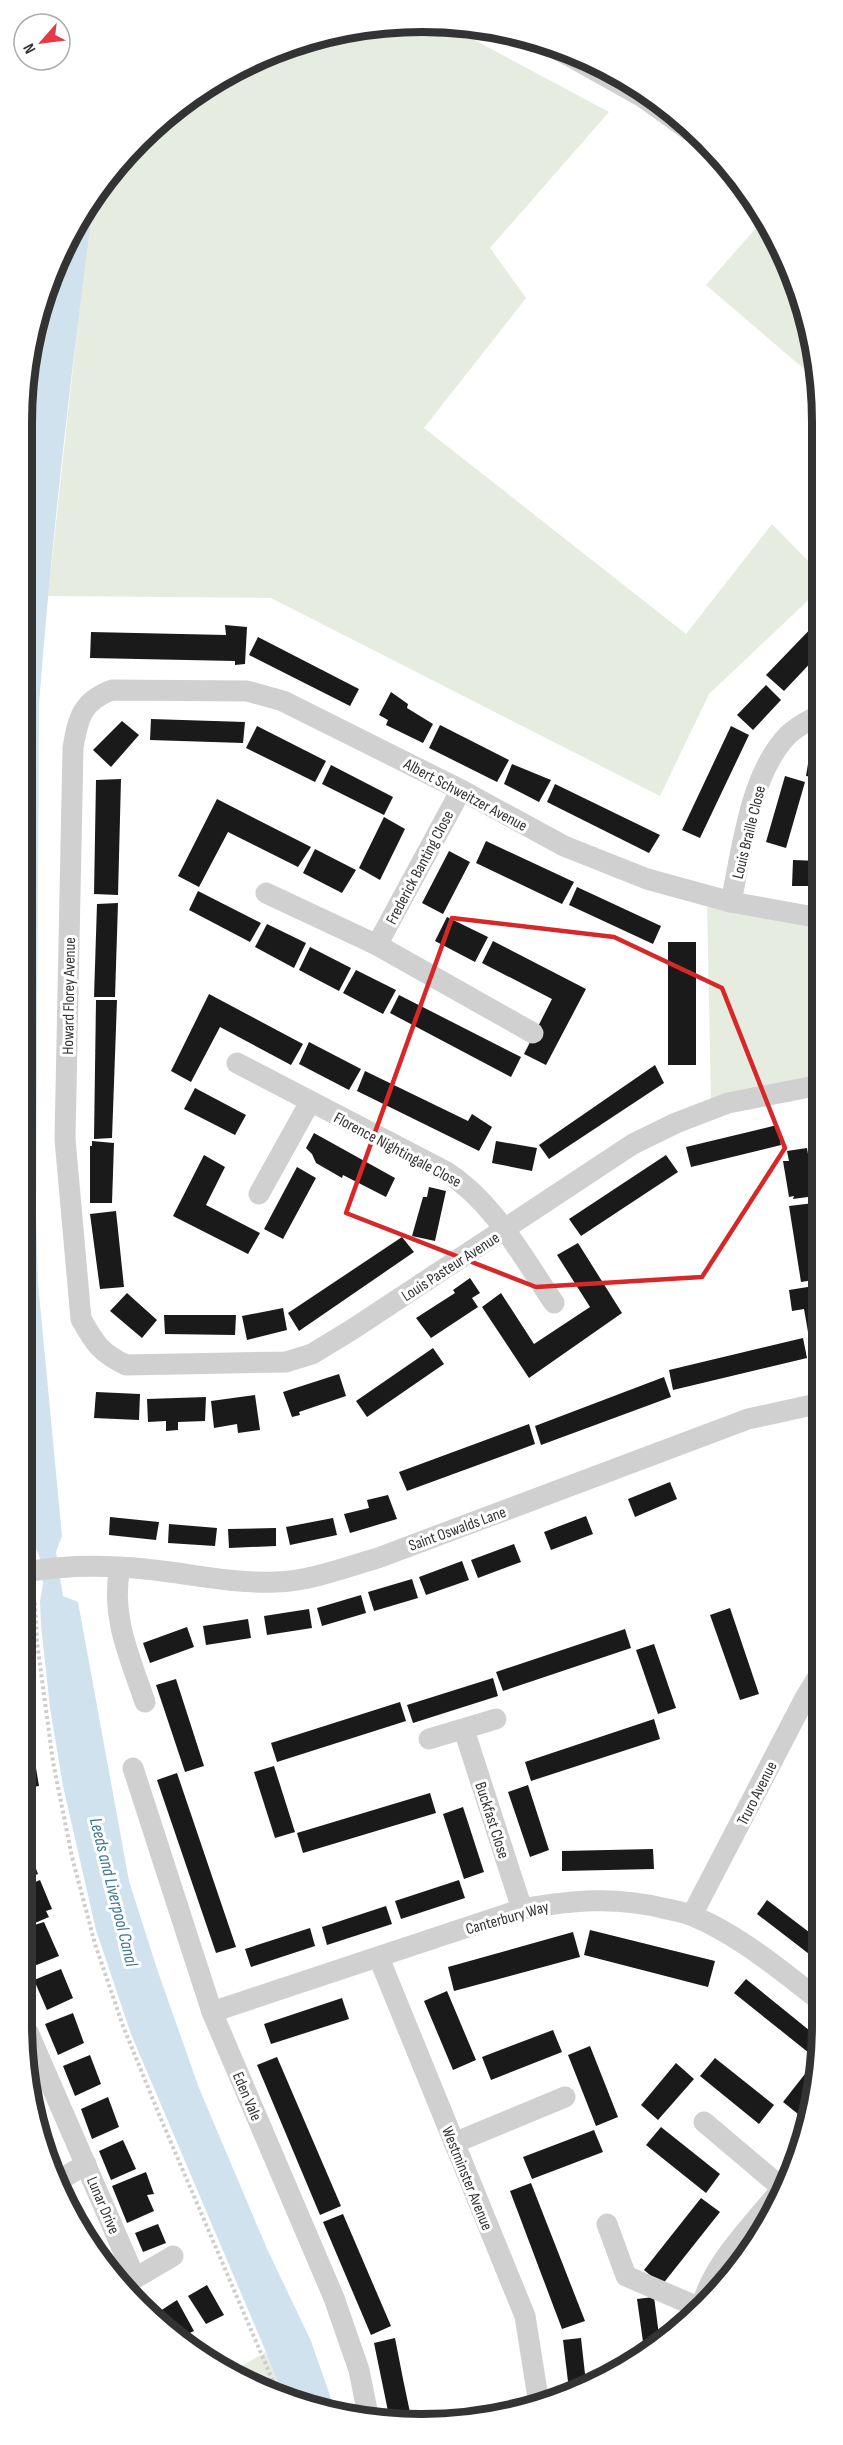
<svg xmlns="http://www.w3.org/2000/svg" width="843" height="2445" font-family="'Sofia Sans Condensed',sans-serif">
	<style>
		.green { fill: #e6ecdf }
		.water { fill: #cfe2ee }
		.building { fill: #1a1a1a }
		.lines { fill: none; stroke-linecap: round; stroke-linejoin: round }
		.path { stroke: #cdcdcd; stroke-width: 4; stroke-dasharray: 3 3; stroke-linecap: butt }
		.minor { stroke: #d0d0d0; stroke-width: 21 }
		.marked { fill: none; stroke: #d62828; stroke-width: 4.5; stroke-linejoin: round }
		.labels { text-anchor: middle; stroke-width: 6; stroke-linejoin: round; paint-order: stroke }
		.street-label { font-size: 16px; fill: #333; stroke: #fff }
		.water-label { font-size: 18px; font-style: italic; fill: #3f7597; stroke: #fff }
		.rim { fill: none; stroke: #333; stroke-width: 8 }
	</style>
	<rect width="100%" height="100%" fill="#fff"/>
	<g class="green">
		<polygon points="441,22 609,112 490,248 526,298 424,428 686,634 772,524 819,572 819,590 709,694 660,796 271,598 48,596 80,303 95,192 104,178 157,121 221,75 292,42 369,24"/>
		<polygon points="763,220 781,245 819,369 819,382 706,285"/>
		<polygon points="707,899 820,921 820,1079 711,1106"/>
		<polygon points="266,2352 282,2394 244,2383 229,2373"/>
	</g>
	<path class="water" d="M95,192C72,362 52,534 39,705L36,1215L38,1283L62,1536L56,1552L63,1596L78,1602L129,1881L157,1969L199,2088L268,2251L311,2341L335,2410L282,2394L266,2352L131,2034L96,1930L63,1786L50,1708L41,1625L40,1601L43,1584L40,1558L29,1533L26,1505L21,430L35,318L62,245Z"/>
	<g class="building">
		<polygon points="819,620 819,654 784,691 766,675"/>
		<polygon points="225,625 247,627 245,664 235,665 235,661 90,658 91,632 226,635"/>
		<polygon points="258,637 359,689 350,706 249,655"/>
		<polygon points="766,685 781,700 753,730 737,715"/>
		<polygon points="391,692 408,704 407,708 433,724 423,743 386,725 388,720 379,715"/>
		<polygon points="151,719 245,722 243,743 150,740"/>
		<polygon points="122,721 139,735 111,767 93,750"/>
		<polygon points="440,725 509,760 497,782 429,748"/>
		<polygon points="257,726 326,761 315,782 246,748"/>
		<polygon points="731,726 749,735 700,838 682,830"/>
		<polygon points="810,752 819,754 819,778 806,776"/>
		<polygon points="512,764 551,780 539,802 504,784"/>
		<polygon points="331,765 393,797 384,815 322,784"/>
		<polygon points="785,776 805,782 786,848 766,842"/>
		<polygon points="121,779 118,895 94,894 96,780"/>
		<polygon points="555,784 660,835 649,853 547,802"/>
		<polygon points="217,799 311,847 298,867 228,832 199,887 178,876"/>
		<polygon points="384,817 405,829 380,880 359,868"/>
		<polygon points="486,841 574,882 562,904 476,863"/>
		<polygon points="315,849 356,870 342,893 303,873"/>
		<polygon points="449,851 470,862 443,914 422,903"/>
		<polygon points="793,860 820,861 820,886 792,886"/>
		<polygon points="577,887 661,926 653,944 569,905"/>
		<polygon points="198,891 261,923 250,942 189,910"/>
		<polygon points="118,903 115,997 94,997 97,904"/>
		<polygon points="447,917 488,937 475,962 435,941"/>
		<polygon points="267,924 306,943 294,968 255,947"/>
		<polygon points="493,941 586,989 546,1065 524,1054 552,999 482,963"/>
		<rect x="668" y="942" width="28" height="123"/>
		<polygon points="310,947 351,968 339,991 299,970"/>
		<polygon points="356,970 396,990 383,1014 343,993"/>
		<polygon points="209,994 303,1044 291,1065 220,1027 191,1082 171,1071"/>
		<polygon points="399,995 521,1057 511,1077 390,1013"/>
		<polygon points="96,1000 117,1000 112,1138 94,1139"/>
		<polygon points="309,1042 361,1069 349,1090 299,1064"/>
		<polygon points="655,1065 664,1083 549,1159 539,1145"/>
		<polygon points="365,1071 468,1121 472,1114 492,1127 479,1151 357,1091"/>
		<polygon points="195,1088 246,1115 235,1135 184,1109"/>
		<polygon points="777,1125 781,1145 691,1167 686,1147"/>
		<polygon points="314,1133 395,1178 386,1197 343,1175 342,1178 316,1163 312,1154 306,1148"/>
		<polygon points="92,1141 114,1143 112,1203 90,1203 90,1146 92,1146"/>
		<polygon points="496,1141 537,1148 532,1171 492,1163"/>
		<polygon points="807,1148 815,1196 793,1199 794,1196 789,1197 783,1161 789,1161 787,1151"/>
		<polygon points="204,1155 225,1167 206,1205 260,1233 248,1254 173,1216"/>
		<polygon points="666,1155 678,1172 581,1236 569,1219"/>
		<polygon points="297,1167 316,1178 283,1239 264,1229"/>
		<polygon points="429,1187 446,1191 435,1241 412,1236 423,1197 427,1197"/>
		<polygon points="814,1203 820,1246 820,1279 801,1282 789,1206"/>
		<polygon points="116,1211 124,1287 100,1289 90,1214"/>
		<polygon points="402,1237 414,1252 299,1331 288,1313"/>
		<polygon points="578,1243 622,1313 529,1378 482,1307 501,1293 534,1344 590,1307 557,1255"/>
		<polygon points="470,1278 480,1293 472,1298 478,1307 431,1338 416,1318 455,1293 453,1290"/>
		<polygon points="820,1285 821,1330 808,1332 804,1309 792,1311 789,1290"/>
		<polygon points="127,1293 157,1320 142,1338 110,1311"/>
		<polygon points="283,1308 287,1330 247,1340 242,1316"/>
		<polygon points="164,1315 236,1315 235,1335 165,1334"/>
		<polygon points="803,1338 807,1358 673,1390 669,1370"/>
		<polygon points="433,1348 444,1364 367,1417 356,1401"/>
		<polygon points="339,1374 346,1396 299,1412 300,1415 292,1417 283,1392"/>
		<polygon points="664,1377 671,1397 541,1445 535,1426"/>
		<polygon points="96,1392 140,1394 139,1420 94,1418"/>
		<polygon points="255,1395 260,1430 238,1433 237,1424 214,1428 211,1401"/>
		<polygon points="206,1397 205,1421 178,1422 178,1430 166,1431 166,1421 148,1422 147,1399"/>
		<polygon points="529,1424 535,1444 407,1491 399,1472"/>
		<polygon points="670,1482 677,1499 635,1517 628,1499"/>
		<polygon points="388,1495 397,1519 350,1533 344,1514 369,1508 367,1500"/>
		<polygon points="586,1516 593,1534 551,1550 544,1532"/>
		<polygon points="110,1517 159,1522 156,1540 109,1535"/>
		<polygon points="333,1518 337,1535 290,1545 286,1527"/>
		<polygon points="169,1524 217,1528 215,1546 168,1543"/>
		<polygon points="276,1528 276,1546 229,1548 228,1529"/>
		<polygon points="514,1544 521,1562 478,1578 471,1560"/>
		<polygon points="462,1561 469,1580 426,1595 419,1577"/>
		<polygon points="412,1579 418,1598 374,1611 368,1592"/>
		<polygon points="361,1595 366,1613 322,1626 317,1608"/>
		<polygon points="730,1608 759,1694 740,1700 710,1615"/>
		<polygon points="309,1609 312,1628 267,1635 264,1616"/>
		<polygon points="248,1619 251,1638 206,1645 203,1626"/>
		<polygon points="187,1627 194,1647 150,1663 143,1643"/>
		<polygon points="625,1629 631,1648 503,1691 496,1672"/>
		<polygon points="654,1644 676,1708 658,1714 636,1650"/>
		<polygon points="493,1678 498,1696 413,1723 407,1705"/>
		<polygon points="176,1679 204,1766 185,1772 156,1685"/>
		<polygon points="400,1702 406,1721 277,1762 271,1743"/>
		<polygon points="654,1719 660,1739 531,1781 525,1762"/>
		<polygon points="35,1762 39,1786 27,1788 27,1763"/>
		<polygon points="274,1766 295,1832 275,1838 254,1772"/>
		<polygon points="177,1773 236,1947 216,1953 157,1780"/>
		<polygon points="528,1785 549,1850 530,1857 508,1792"/>
		<polygon points="430,1793 436,1813 303,1853 297,1833"/>
		<polygon points="463,1807 484,1872 464,1879 443,1814"/>
		<polygon points="653,1849 654,1869 562,1871 562,1851"/>
		<polygon points="35,1866 38,1874 28,1878 28,1871"/>
		<polygon points="40,1880 52,1909 46,1911 49,1917 28,1926 28,1885"/>
		<polygon points="459,1880 465,1898 401,1919 395,1901"/>
		<polygon points="767,1900 822,1942 822,1964 757,1914"/>
		<polygon points="386,1906 392,1924 327,1945 322,1927"/>
		<polygon points="44,1922 59,1956 34,1966 28,1950 28,1927"/>
		<polygon points="310,1928 315,1946 251,1967 245,1949"/>
		<polygon points="590,1930 715,1961 708,1987 584,1955"/>
		<polygon points="573,1932 580,1957 454,1991 448,1967"/>
		<polygon points="61,1969 73,1998 47,2010 34,1980"/>
		<polygon points="746,1979 820,2039 818,2052 814,2057 734,1993"/>
		<polygon points="447,1991 476,2060 453,2070 424,2001"/>
		<polygon points="342,1998 349,2019 271,2044 264,2024"/>
		<polygon points="73,2013 84,2043 58,2055 45,2024"/>
		<polygon points="553,2030 562,2052 491,2080 482,2057"/>
		<polygon points="590,2046 618,2117 596,2126 568,2055"/>
		<polygon points="90,2055 101,2084 75,2096 63,2066"/>
		<polygon points="277,2057 341,2206 320,2215 257,2065"/>
		<polygon points="715,2058 774,2105 759,2124 700,2076"/>
		<polygon points="676,2063 694,2079 658,2120 641,2105"/>
		<polygon points="812,2065 816,2069 812,2097 798,2114 783,2102"/>
		<polygon points="108,2097 119,2127 92,2139 81,2109"/>
		<polygon points="661,2127 720,2174 706,2193 646,2145"/>
		<polygon points="594,2130 603,2152 532,2179 523,2157"/>
		<polygon points="123,2140 136,2169 111,2180 99,2151"/>
		<polygon points="146,2172 154,2194 147,2195 154,2211 127,2223 112,2186"/>
		<polygon points="531,2183 585,2321 562,2329 510,2191"/>
		<polygon points="701,2198 720,2212 662,2285 644,2270"/>
		<polygon points="343,2214 391,2326 371,2335 323,2222"/>
		<polygon points="158,2224 166,2243 143,2252 135,2233"/>
		<polygon points="207,2285 224,2315 206,2324 188,2296"/>
		<polygon points="654,2297 660,2343 645,2356 637,2299"/>
		<polygon points="177,2300 194,2331 179,2338 179,2342 151,2317"/>
		<polygon points="395,2338 403,2379 412,2422 390,2421 374,2343"/>
		<polygon points="581,2338 586,2383 569,2390 563,2340"/>
	</g>
	<g class="lines">
		<polyline class="path" points="32,1591 35,1603 37,1642 53,1762 72,1857 95,1944 123,2026 158,2112 278,2393"/>
		<g class="minor">
			<polyline points="548,44 641,96 690,131"/>
			<polyline points="266,893 377,945 533,1033"/>
			<path d="M731,902C742,850 750,774 788,735C797,726 808,721 819,715"/>
			<path d="M820,918L731,902L647,879L564,846L461,790L283,701L247,691L112,690C82,701 78,718 73,748L65,1139L81,1319C95,1344 101,1353 126,1365L286,1362L312,1354L353,1329L633,1144L676,1123L728,1103L820,1085"/>
			<polyline points="377,945 461,790"/>
			<path d="M237,1063L445,1171C493,1201 522,1256 554,1303"/>
			<polyline points="259,1194 310,1102"/>
			<path d="M120,1568C110,1615 130,1658 145,1702"/>
			<path d="M26,1572C64,1565 106,1565 145,1569C188,1573 232,1584 276,1582C311,1581 346,1567 378,1558L748,1419L821,1403"/>
			<polyline points="464,1730 522,1909"/>
			<polyline points="429,1739 496,1719"/>
			<polyline points="133,1768 212,2012 334,2298 359,2370 369,2420"/>
			<polyline points="692,1915 805,1698 821,1672"/>
			<polyline points="379,1958 525,2316 539,2404"/>
			<path d="M212,2012L522,1909C573,1900 616,1896 667,1909C675,1911 685,1912 693,1916C741,1936 781,1971 822,2002"/>
			<polyline points="28,2032 135,2278"/>
			<polyline points="704,2122 781,2187"/>
			<polyline points="454,2143 565,2097"/>
			<polyline points="55,2183 86,2164"/>
			<polyline points="607,2224 626,2276 700,2308"/>
			<polyline points="120,2287 173,2256"/>
			<path d="M700,2311C712,2264 748,2230 778,2193"/>
		</g>
	</g>
	<path class="marked" d="M452,918L614,937L722,988L785,1148L702,1277L536,1287L346,1213Z"/>
	<g class="labels">
		<g class="street-label">
			<text transform="translate(466 794) rotate(28)" y="6">Albert Schweitzer Avenue</text>
			<text transform="translate(748 832) rotate(-76)" y="6">Louis Braille Close</text>
			<text transform="translate(419 867) rotate(-62)" y="6">Frederick Banting Close</text>
			<text transform="translate(68 996) rotate(-89)" y="6">Howard Florey Avenue</text>
			<text transform="translate(398 1149) rotate(28)" y="6">Florence Nightingale Close</text>
			<text transform="translate(450 1266) rotate(-33)" y="6">Louis Pasteur Avenue</text>
			<text transform="translate(457 1528) rotate(-20)" y="6">Saint Oswalds Lane</text>
			<text transform="translate(756 1793) rotate(-63)" y="6">Truro Avenue</text>
			<text transform="translate(493 1820) rotate(72)" y="6">Buckfast Close</text>
			<text transform="translate(507 1917) rotate(-16)" y="6">Canterbury Way</text>
			<text transform="translate(248 2096) rotate(67)" y="6">Eden Vale</text>
			<text transform="translate(468 2178) rotate(68)" y="6">Westminster Avenue</text>
			<text transform="translate(104 2205) rotate(67)" y="6">Lunar Drive</text>
		</g>
		<g class="water-label">
			<text transform="translate(114 1892) rotate(76)" y="6">Leeds and Liverpool Canal</text>
		</g>
	</g>
	<path d="M0 0H843V2445H0ZM422 32H422A390 390 0 0 1 812 422V2024A390 390 0 0 1 422 2414H422A390 390 0 0 1 32 2024V422A390 390 0 0 1 422 32Z" fill="#fff" fill-rule="evenodd"/>
	<path class="rim" d="M422 32H422A390 390 0 0 1 812 422V2024A390 390 0 0 1 422 2414H422A390 390 0 0 1 32 2024V422A390 390 0 0 1 422 32Z"/>
	<g transform="translate(42 42) rotate(242)"><circle r="28" fill="#ffffff" stroke="#adadad" stroke-width="1.5"/>
	<path d="M0-4.5L10 22L0 15L-10 22Z" fill="#e63946"/>
	<text y="-9" font-size="16" font-weight="bold" text-anchor="middle" fill="#333333">N</text>
	</g>
</svg>
